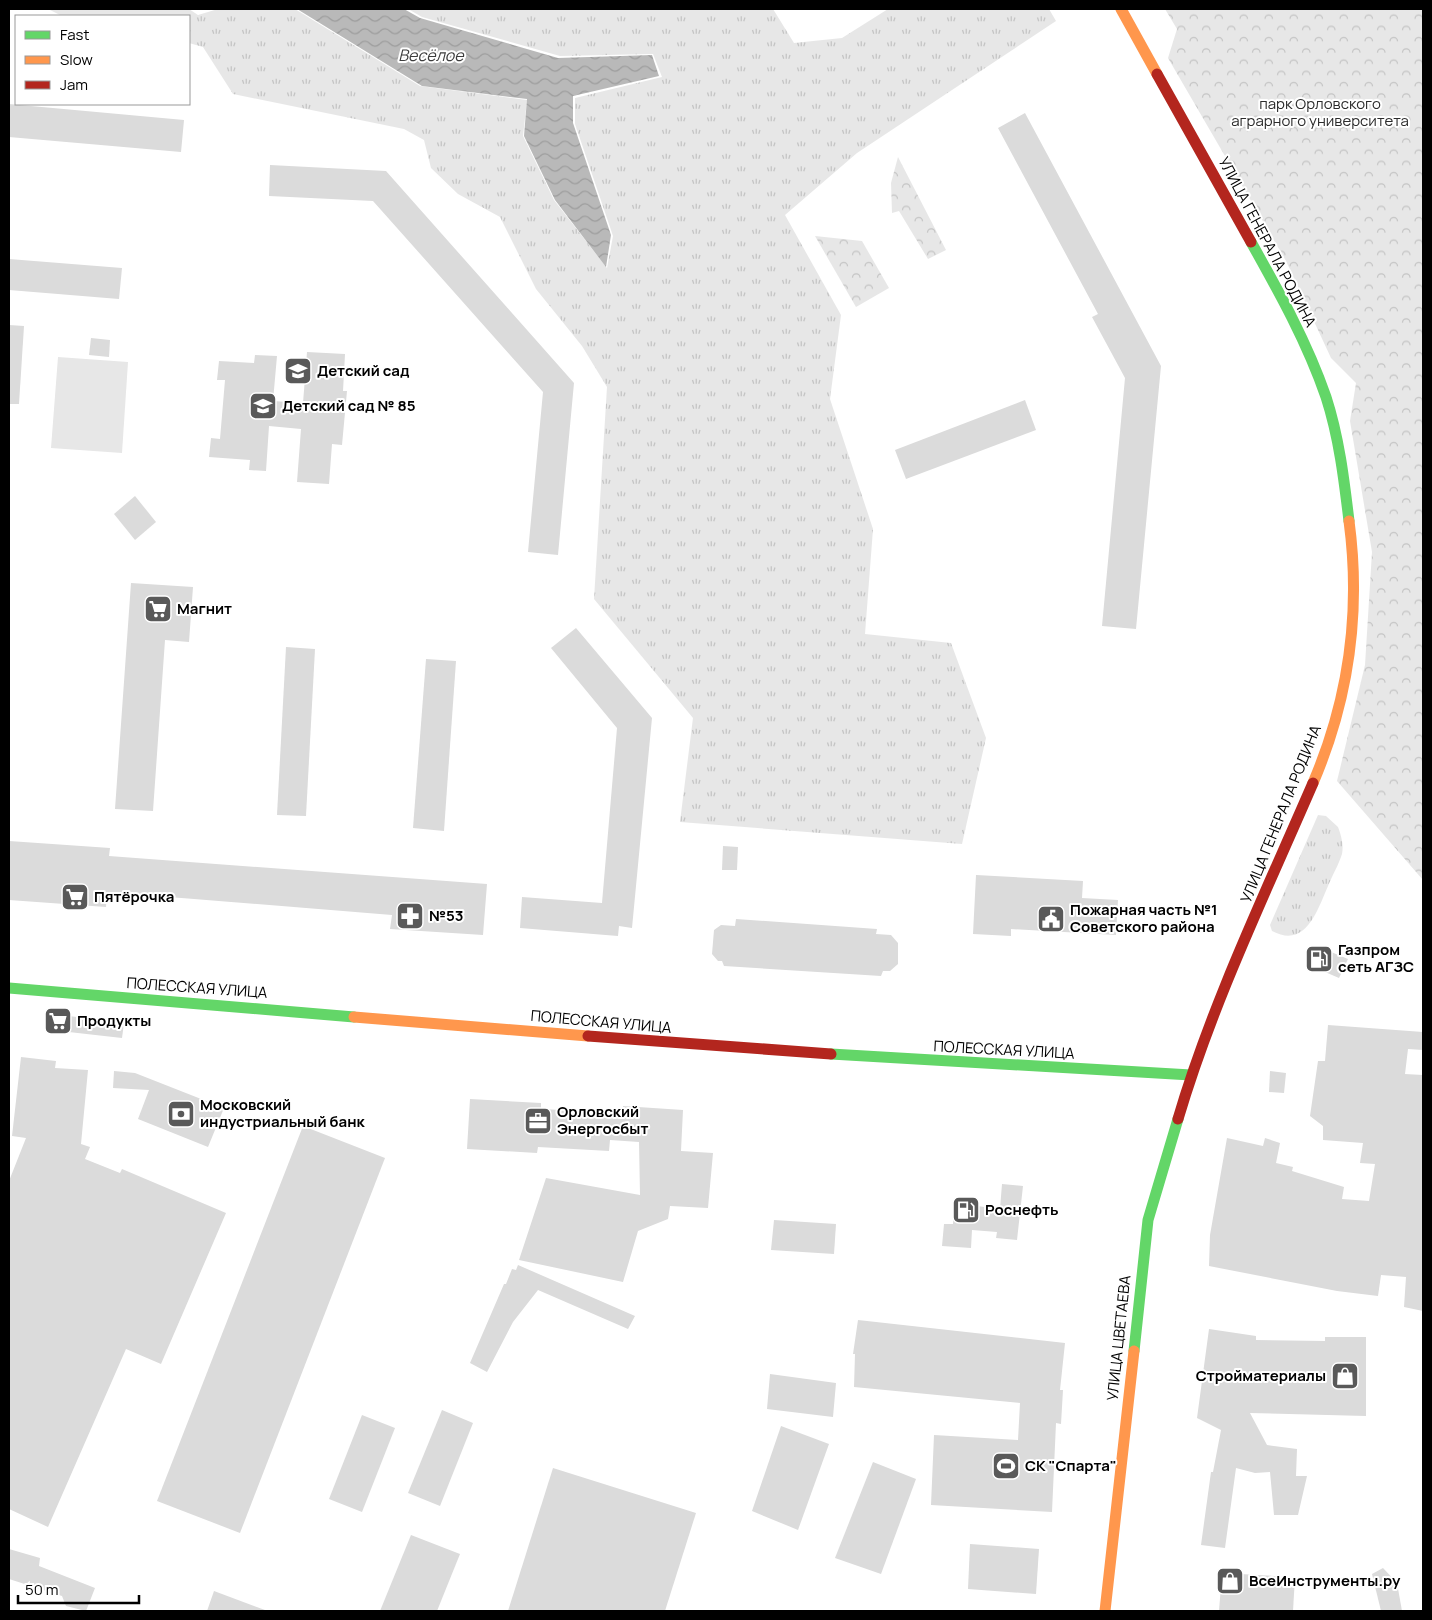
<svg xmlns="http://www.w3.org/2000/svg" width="1432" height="1620" font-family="Manrope,sans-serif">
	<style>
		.grass { fill: url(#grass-tufts) }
		.park { fill: url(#park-crowns) }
		.garden { fill: #e7e7e7 }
		.water { fill: url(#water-waves) }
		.building { fill: #dbdbdb }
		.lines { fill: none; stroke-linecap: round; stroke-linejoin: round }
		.fast { stroke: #63d668; stroke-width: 11 }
		.slow { stroke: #ff974d; stroke-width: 11 }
		.jam { stroke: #b3261e; stroke-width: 11 }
		.labels { text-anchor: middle; stroke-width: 4; stroke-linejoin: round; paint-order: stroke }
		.park-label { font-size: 15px; fill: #2b2b2b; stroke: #fff }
		.street-label { font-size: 15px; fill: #000; stroke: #fff }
		.poi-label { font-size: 15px; font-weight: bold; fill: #000; stroke: #fff; text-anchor: start }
		.water-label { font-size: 16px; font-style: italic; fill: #3c3c3c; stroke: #fff }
	</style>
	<defs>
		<pattern id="grass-tufts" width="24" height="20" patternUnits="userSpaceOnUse" patternTransform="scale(1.25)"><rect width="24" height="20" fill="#e7e7e7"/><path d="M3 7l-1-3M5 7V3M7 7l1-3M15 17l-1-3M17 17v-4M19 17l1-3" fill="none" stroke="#c4c4c4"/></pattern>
		<pattern id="park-crowns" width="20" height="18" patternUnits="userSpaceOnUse" patternTransform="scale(1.25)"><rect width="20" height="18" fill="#e7e7e7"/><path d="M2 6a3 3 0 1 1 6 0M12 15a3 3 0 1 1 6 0" fill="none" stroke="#c4c4c4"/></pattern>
		<pattern id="water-waves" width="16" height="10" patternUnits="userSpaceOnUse" patternTransform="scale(1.25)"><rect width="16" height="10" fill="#b9b9b9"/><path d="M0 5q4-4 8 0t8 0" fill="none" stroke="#9d9d9d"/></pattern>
	</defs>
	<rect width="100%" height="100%" fill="#fff"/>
	<g class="grass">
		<polygon points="48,9 189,9 198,15 218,9 295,9 420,86 527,100 523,136 554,200 607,268 613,236 575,124 575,98 662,77 653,54 560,56 422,17 408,9 773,9 794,43 842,38 888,9 1049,9 1056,21 857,153 785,215 841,315 830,399 873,529 865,634 951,643 986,738 962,844 680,822 693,718 594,599 607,387 582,346 536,289 500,217 458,194 431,168 424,140 404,129 233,94 203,47 189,43 189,16 62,16"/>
		<path d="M1318,815L1326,816L1338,827C1341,835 1344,845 1342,854C1339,864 1332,876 1328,886C1317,911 1306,949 1272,931L1270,925Z"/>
	</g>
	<g class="park">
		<polygon points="1165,9 1423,9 1423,880 1337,781 1365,665 1372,552 1350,421 1356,383 1331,358 1286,261 1168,58 1177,29"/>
		<polygon points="898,157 946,250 928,259 899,211 892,213 891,183"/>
		<polygon points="815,236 862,241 889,288 856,307"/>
	</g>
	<polygon class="garden" points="58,357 128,362 122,453 51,448"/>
	<polygon class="water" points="297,9 404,9 420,18 558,58 652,55 659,76 573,96 573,123 611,235 606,267 555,200 524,136 527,99 422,86"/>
	<g class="building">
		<polygon points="9,104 184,120 181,152 9,137"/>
		<polygon points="1025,113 1161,366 1136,629 1102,626 1125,378 1092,317 1098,314 998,128"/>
		<polygon points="270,165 386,171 574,383 558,555 528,552 543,392 373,201 269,196"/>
		<polygon points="9,259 122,268 119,299 9,290"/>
		<polygon points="9,325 24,326 19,404 9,404"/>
		<polygon points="91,338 110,340 109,357 89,355"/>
		<polygon points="307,352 345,354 343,391 347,391 342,445 332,444 329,484 297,482 301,429 269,426 266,471 249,470 250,460 209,457 211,438 220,439 225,380 217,380 219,361 254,363 255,355 277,356 273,401 303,403"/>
		<polygon points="1025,400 1036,430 906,479 895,450"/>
		<polygon points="135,496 156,522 135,540 114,514"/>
		<polygon points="131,583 193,587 189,642 165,640 153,811 115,809"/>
		<polygon points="576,628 652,718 632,928 619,926 618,936 520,928 522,897 602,903 617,728 551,648"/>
		<polygon points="286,647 315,649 306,816 277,815"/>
		<polygon points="426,659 456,661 444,831 413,828"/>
		<polygon points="9,841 110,848 109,856 487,884 483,935 390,929 392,915 107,892 106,907 9,900"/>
		<polygon points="723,846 738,847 737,870 722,870"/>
		<polygon points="976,875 1083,881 1082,898 1118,900 1116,935 1011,929 1011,936 973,934"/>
		<polygon points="736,919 877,929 876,934 891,935 898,943 898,964 890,971 883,971 881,976 724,966 722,961 718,961 712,954 714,930 721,925 735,926"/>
		<polygon points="1319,947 1348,959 1339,978 1311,966"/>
		<polygon points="53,1014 124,1023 122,1038 51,1030"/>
		<polygon points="1328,1025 1423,1032 1423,1050 1408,1049 1405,1074 1423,1075 1423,1311 1404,1307 1406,1277 1381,1275 1378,1296 1337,1291 1209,1266 1210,1235 1227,1138 1263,1146 1265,1138 1280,1143 1276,1163 1293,1167 1292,1171 1344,1187 1342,1199 1369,1201 1375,1164 1360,1163 1363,1143 1323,1140 1323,1126 1310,1116 1318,1061 1325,1061"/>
		<polygon points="21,1057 56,1061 55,1068 88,1070 81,1144 90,1147 85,1159 120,1173 122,1169 226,1213 161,1364 126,1349 48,1527 9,1509 9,1181 26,1138 12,1136"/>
		<polygon points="114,1071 135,1073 224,1108 208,1147 138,1119 149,1090 113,1088"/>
		<polygon points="1270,1071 1286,1073 1284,1093 1269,1092"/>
		<polygon points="470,1099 541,1103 541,1109 623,1113 623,1106 683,1110 681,1151 713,1153 708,1208 670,1206 668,1219 638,1231 623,1282 519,1260 546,1178 640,1195 639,1142 610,1140 609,1151 538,1147 537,1153 467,1149"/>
		<polygon points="303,1126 385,1158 240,1533 157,1501"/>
		<polygon points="1002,1184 1023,1186 1017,1240 996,1238 997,1232 972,1230 971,1248 942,1246 944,1224 953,1224 954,1203 1000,1209"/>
		<polygon points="774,1220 836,1224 834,1254 771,1250"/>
		<polygon points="518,1265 635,1316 628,1329 538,1290 513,1322 487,1372 470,1363 504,1284 506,1284 512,1269 516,1270"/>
		<polygon points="858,1320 1065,1343 1060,1390 1063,1390 1061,1424 1056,1423 1052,1512 931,1505 934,1435 1018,1440 1020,1403 854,1387 855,1354 853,1354"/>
		<polygon points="1209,1329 1256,1336 1256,1340 1325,1341 1325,1337 1366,1337 1366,1416 1250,1413 1267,1445 1297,1449 1296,1476 1307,1476 1298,1515 1274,1515 1270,1472 1255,1473 1236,1468 1225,1548 1201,1545 1211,1472 1213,1472 1221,1430 1197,1418"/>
		<polygon points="770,1374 836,1383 833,1417 767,1409"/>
		<polygon points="442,1410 473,1423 440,1506 408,1493"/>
		<polygon points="362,1415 395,1428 362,1512 329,1499"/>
		<polygon points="781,1426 829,1444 798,1530 752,1511"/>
		<polygon points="873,1462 916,1479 881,1574 835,1558"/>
		<polygon points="553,1468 696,1513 665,1611 508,1611"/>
		<polygon points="411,1535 460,1554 437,1611 380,1611"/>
		<polygon points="970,1544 1039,1549 1036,1594 968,1589"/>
		<polygon points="9,1549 40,1558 39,1566 95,1588 86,1611 66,1606 62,1596 9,1579"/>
		<polygon points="1383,1568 1397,1583 1402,1611 1381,1611 1372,1574"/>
		<polygon points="1222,1573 1295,1577 1293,1611 1219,1611"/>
		<polygon points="214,1591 265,1610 265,1611 207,1611"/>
	</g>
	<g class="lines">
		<g class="fast">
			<path d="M1251,242C1279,292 1307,342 1326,397C1339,437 1344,479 1349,521"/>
			<polyline points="9,988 354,1017"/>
			<polyline points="831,1054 1191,1075"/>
			<polyline points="1134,1351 1148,1220 1178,1119"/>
		</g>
		<g class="slow">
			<polyline points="1121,9 1157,74"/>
			<path d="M1313,783C1349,699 1361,611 1349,521"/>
			<polyline points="354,1017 588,1036"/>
			<polyline points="1105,1611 1134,1351"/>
		</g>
		<g class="jam">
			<polyline points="1157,74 1251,242"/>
			<polyline points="588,1036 831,1054"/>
			<path d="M1178,1119C1212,1004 1265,894 1313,783"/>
		</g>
	</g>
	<defs>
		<g id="school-square" transform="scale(1.4375)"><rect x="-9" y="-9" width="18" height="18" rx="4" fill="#595959" stroke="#fff"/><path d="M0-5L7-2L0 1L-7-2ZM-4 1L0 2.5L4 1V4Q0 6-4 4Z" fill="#fff"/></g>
		<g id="supermarket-square" transform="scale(1.4375)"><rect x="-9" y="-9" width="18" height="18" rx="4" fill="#595959" stroke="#fff"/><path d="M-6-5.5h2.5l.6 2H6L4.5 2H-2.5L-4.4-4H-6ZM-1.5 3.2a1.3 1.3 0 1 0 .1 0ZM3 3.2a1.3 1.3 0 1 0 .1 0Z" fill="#fff"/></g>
		<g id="pharmacy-square" transform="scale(1.4375)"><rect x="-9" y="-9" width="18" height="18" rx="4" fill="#595959" stroke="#fff"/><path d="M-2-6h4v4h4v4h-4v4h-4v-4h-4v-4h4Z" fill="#fff"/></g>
		<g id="civic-square" transform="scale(1.4375)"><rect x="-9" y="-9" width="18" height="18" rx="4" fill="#595959" stroke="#fff"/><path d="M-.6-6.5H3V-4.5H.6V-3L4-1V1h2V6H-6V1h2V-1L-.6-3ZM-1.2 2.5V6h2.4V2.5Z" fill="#fff"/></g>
		<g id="fuel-square" transform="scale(1.4375)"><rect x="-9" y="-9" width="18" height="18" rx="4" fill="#595959" stroke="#fff"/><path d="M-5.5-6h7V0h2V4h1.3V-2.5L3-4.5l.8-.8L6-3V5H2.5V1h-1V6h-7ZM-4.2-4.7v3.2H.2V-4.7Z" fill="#fff"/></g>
		<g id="bank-square" transform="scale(1.4375)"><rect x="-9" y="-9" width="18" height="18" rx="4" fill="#595959" stroke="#fff"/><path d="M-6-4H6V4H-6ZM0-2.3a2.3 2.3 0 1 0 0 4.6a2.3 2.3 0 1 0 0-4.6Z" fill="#fff"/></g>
		<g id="office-square" transform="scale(1.4375)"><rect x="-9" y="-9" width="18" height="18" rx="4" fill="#595959" stroke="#fff"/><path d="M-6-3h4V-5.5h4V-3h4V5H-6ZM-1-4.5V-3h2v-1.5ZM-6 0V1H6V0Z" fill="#fff"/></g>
		<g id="shop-square" transform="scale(1.4375)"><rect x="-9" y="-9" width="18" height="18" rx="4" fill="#595959" stroke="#fff"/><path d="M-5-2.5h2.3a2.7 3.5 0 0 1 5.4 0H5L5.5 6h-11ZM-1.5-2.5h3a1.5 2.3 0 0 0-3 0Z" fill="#fff"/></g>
		<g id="stadium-square" transform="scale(1.4375)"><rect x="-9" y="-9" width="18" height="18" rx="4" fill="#595959" stroke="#fff"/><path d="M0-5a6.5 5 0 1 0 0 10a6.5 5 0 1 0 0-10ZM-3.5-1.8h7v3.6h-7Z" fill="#fff"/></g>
	</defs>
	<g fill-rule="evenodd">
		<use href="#school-square" x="298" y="371"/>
		<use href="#school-square" x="263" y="406"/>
		<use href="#supermarket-square" x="158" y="609"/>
		<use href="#supermarket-square" x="75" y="897"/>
		<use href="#pharmacy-square" x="410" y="916"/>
		<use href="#civic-square" x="1051" y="919"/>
		<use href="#fuel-square" x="1319" y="959"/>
		<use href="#supermarket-square" x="58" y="1021"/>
		<use href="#bank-square" x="181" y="1114"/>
		<use href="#office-square" x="538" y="1121"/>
		<use href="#fuel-square" x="966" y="1210"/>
		<use href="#shop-square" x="1345" y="1376"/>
		<use href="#stadium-square" x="1006" y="1466"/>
		<use href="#shop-square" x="1230" y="1581"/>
	</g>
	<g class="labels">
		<g class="park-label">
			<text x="1320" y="109">парк Орловского<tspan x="1320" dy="17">аграрного университета</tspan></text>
		</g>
		<g class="street-label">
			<text transform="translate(1267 242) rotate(62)" y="5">УЛИЦА ГЕНЕРАЛА РОДИНА</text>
			<text transform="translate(1281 814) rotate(-68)" y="5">УЛИЦА ГЕНЕРАЛА РОДИНА</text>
			<text transform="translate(197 988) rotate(4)" y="5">ПОЛЕССКАЯ УЛИЦА</text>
			<text transform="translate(601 1022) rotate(5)" y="5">ПОЛЕССКАЯ УЛИЦА</text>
			<text transform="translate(1004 1050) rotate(3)" y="5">ПОЛЕССКАЯ УЛИЦА</text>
			<text transform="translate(1119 1338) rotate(-84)" y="5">УЛИЦА ЦВЕТАЕВА</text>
		</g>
		<g class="poi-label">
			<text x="317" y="376">Детский сад</text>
			<text x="282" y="411">Детский сад № 85</text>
			<text x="177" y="614">Магнит</text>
			<text x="94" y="902">Пятёрочка</text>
			<text x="1070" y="915">Пожарная часть №1<tspan x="1070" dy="17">Советского района</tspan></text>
			<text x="429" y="921">№53</text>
			<text x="1338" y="955">Газпром<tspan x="1338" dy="17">сеть АГЗС</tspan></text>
			<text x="77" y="1026">Продукты</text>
			<text x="200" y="1110">Московский<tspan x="200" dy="17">индустриальный банк</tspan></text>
			<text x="557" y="1117">Орловский<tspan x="557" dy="17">Энергосбыт</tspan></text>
			<text x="985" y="1215">Роснефть</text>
			<text x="1326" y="1381" text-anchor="end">Стройматериалы</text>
			<text x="1025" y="1471">СК "Спарта"</text>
			<text x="1249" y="1586">ВсеИнструменты.ру</text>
		</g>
		<g class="water-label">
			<text x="431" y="61">Весёлое</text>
		</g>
	</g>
	<rect width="1432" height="1620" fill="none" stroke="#000000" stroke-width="20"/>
	<rect x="15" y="15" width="175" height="90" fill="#ffffff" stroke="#999999"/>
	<rect x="25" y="31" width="25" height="8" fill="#63d668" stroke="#999999"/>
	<text x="60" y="40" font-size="15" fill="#000000">Fast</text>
	<rect x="25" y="56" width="25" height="8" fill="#ff974d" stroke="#999999"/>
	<text x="60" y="65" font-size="15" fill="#000000">Slow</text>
	<rect x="25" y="81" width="25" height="8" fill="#b3261e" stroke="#999999"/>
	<text x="60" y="90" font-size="15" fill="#000000">Jam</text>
	<path d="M18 1595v8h121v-8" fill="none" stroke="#000000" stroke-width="2.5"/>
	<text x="25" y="1595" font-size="15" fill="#000000" stroke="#ffffff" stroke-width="4" paint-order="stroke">50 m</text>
</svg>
